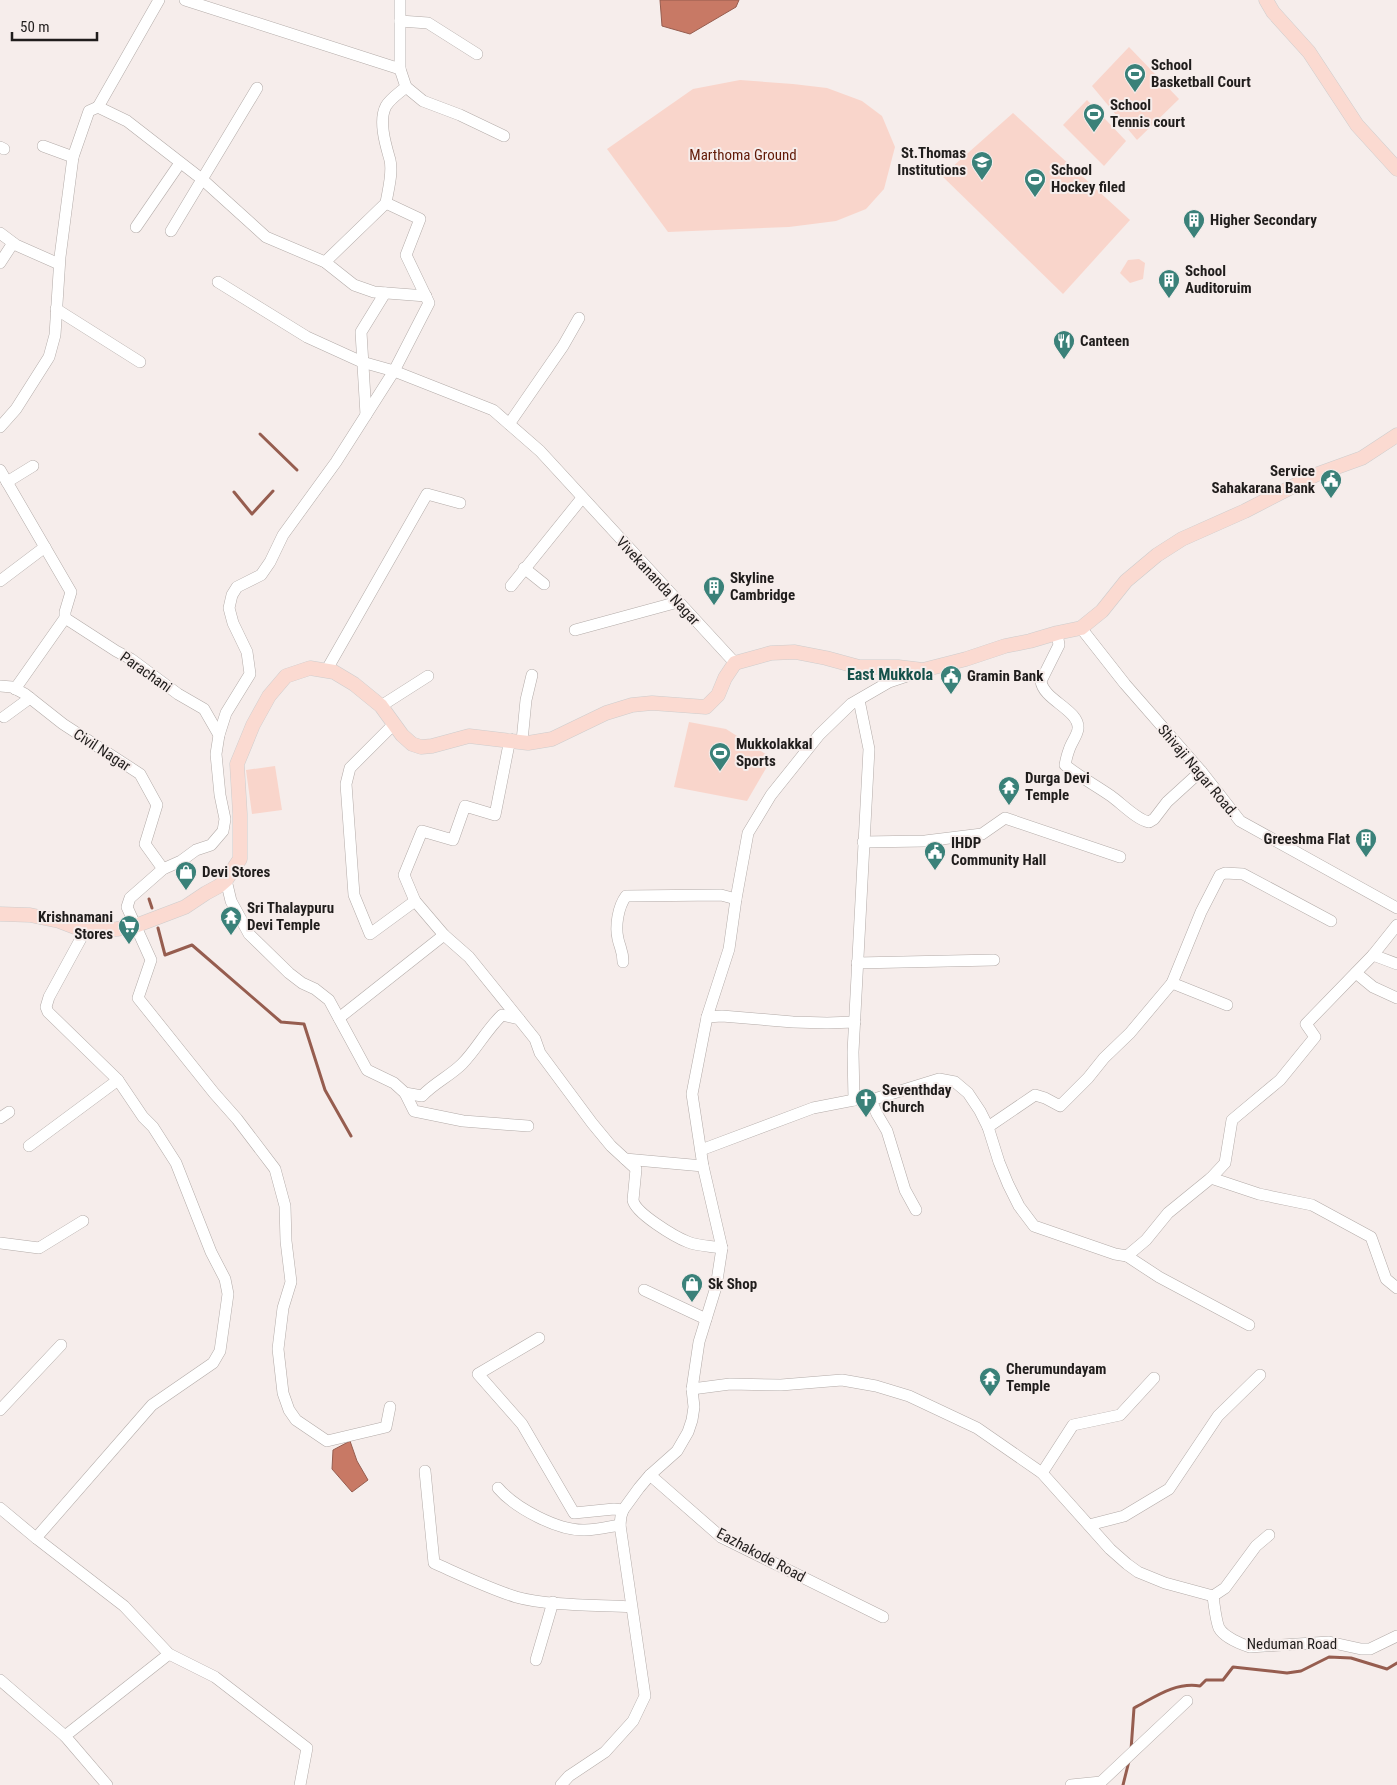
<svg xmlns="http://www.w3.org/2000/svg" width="1397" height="1785" font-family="'Roboto Condensed',sans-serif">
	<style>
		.green { fill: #f9d5cb }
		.water { fill: #c87965; stroke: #965d4f }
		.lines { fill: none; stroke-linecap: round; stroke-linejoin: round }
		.stream { stroke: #965d4f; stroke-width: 3 }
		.minor-casing { stroke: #b3aba8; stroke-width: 12 }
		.major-casing { stroke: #cecdcd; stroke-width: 15 }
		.minor { stroke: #fff; stroke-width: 11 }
		.major { stroke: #fbdad1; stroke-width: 14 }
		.labels { text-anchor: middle; stroke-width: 4; stroke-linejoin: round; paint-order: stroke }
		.poi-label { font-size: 15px; font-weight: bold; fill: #201d1c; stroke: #f6edeb; text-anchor: start }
		.park-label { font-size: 15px; fill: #621b08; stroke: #f6edeb }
		.street-label { font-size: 15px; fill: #201d1c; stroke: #f6edeb }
		.neighbourhood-label { font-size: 16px; font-weight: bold; fill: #15504a; stroke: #f6edeb }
	</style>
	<rect width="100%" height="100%" fill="#f6edeb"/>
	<g class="green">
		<polygon points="1129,47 1179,99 1137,140 1092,86"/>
		<polygon points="740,80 793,84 827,88 862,101 882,116 895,147 884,189 866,209 836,221 789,227 668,232 607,149 693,89"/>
		<polygon points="1087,100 1126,141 1104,166 1063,125"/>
		<polygon points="1013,113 1130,220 1063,294 942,176"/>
		<polygon points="1139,259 1145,263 1143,279 1130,283 1120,273 1128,260"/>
		<polygon points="689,722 726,729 772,758 747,801 674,787"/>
		<polygon points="275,766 282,810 252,814 246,770"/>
	</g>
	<g class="water">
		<polygon points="660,0 739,0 736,7 690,34 662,26"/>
		<polygon points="350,1441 357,1461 368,1480 352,1492 332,1469 333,1450"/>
	</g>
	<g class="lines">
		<g class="stream">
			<polyline points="260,434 297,470"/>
			<polyline points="234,492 252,514 273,491"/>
			<polyline points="149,899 152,908"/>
			<polyline points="158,928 165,955 192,945 281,1022 304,1024 325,1090 351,1136"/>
			<path d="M1131,1750L1134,1708C1155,1697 1175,1682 1200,1686L1206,1680H1223L1233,1667L1287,1673L1301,1671L1329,1657L1351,1658L1387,1669L1397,1663"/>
			<polyline points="1123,1785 1129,1761"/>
		</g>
		<g class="minor-casing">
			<g id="minor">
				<polyline points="185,0 400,69"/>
				<polyline points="400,21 428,23 477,54"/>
				<polyline points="406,87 423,101 460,115 504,136"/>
				<polyline points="98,107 159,0"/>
				<polyline points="43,146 73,157"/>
				<polyline points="0,147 4,149"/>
				<polyline points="136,227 180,163"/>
				<polyline points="171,231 257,88"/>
				<polyline points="0,233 16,245 59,264"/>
				<polyline points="325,262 386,203"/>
				<polyline points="0,263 13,243"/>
				<polyline points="218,282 307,337 362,362 394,371 493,410 540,451 735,663"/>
				<polyline points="56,309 140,362"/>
				<polyline points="366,415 361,332 385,293"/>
				<polyline points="509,424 563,346 579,318"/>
				<polyline points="0,427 16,409 49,357 55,335 60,257 73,157 89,111 98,107 127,121 203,180 266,237 325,262 354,285 374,292 426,296"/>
				<polyline points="0,470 71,592 65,612 65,618 15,689"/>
				<polyline points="7,482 33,466"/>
				<polyline points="524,568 544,584"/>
				<polyline points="0,581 45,547"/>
				<polyline points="511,586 582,498"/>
				<polyline points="65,618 116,651 131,659 178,694 204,709 219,735"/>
				<polyline points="1081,628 1125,684 1201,771 1240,821 1397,908"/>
				<polyline points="575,630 678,602"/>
				<path d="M1057,633L1059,645L1041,681C1043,700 1080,710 1078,729C1077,736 1071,743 1069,750C1067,755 1066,760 1065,765C1080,777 1095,785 1111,796C1121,803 1137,820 1149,822L1154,819L1167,802L1201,771"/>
				<polyline points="326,671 427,494 460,503"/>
				<polyline points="0,686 12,687 25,694 63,724 140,774 157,805 145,844 163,869"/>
				<polyline points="859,700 869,749 853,1052 854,1100 871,1100 877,1114 887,1131 905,1190 916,1210"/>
				<polyline points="381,706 428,676"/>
				<polyline points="4,717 30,698"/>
				<polyline points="522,741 526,700 532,675"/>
				<polyline points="863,842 925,841 982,834 1005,818 1120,857"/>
				<path d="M226,880L231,901L249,934L289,973L302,983L315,989L329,1000L367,1070L394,1083L405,1093L422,1096C434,1083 450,1076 462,1064C477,1049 486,1030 502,1015L519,1019L535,1039L540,1053L592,1123L611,1146L636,1169L633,1200C635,1213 675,1237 688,1242C698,1246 711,1246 722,1248"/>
				<polyline points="415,901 404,875 422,831 453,840 465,806 495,815 510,739"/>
				<polyline points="444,935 469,957 519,1019"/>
				<polyline points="1373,955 1397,964"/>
				<path d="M623,962C623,951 620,948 618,939C615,926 618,907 626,896L721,895L736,899"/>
				<polyline points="857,963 994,960"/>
				<polyline points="1356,973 1373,987 1397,998"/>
				<polyline points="1172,983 1227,1005"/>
				<polyline points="707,1017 722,1016 793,1022 827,1023 855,1022"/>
				<polyline points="339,1018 444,935 415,901 370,934 354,895 346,784 350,768 393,725"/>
				<polyline points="405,1093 414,1111 463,1121 528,1126"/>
				<polyline points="871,1100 939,1079 955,1082 968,1093 980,1111 988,1127 999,1162 1008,1184 1019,1206 1034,1226 1115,1254 1127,1256 1146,1240 1168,1213 1211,1178 1225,1163 1232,1120 1280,1080 1315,1037 1306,1024 1373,955 1397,925"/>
				<polyline points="0,1118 9,1112"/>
				<polyline points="988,1127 1035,1095 1045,1098 1060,1106 1088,1078 1104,1058 1130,1033 1172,983 1201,912 1220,875 1225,873 1243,874 1331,921"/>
				<polyline points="29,1146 118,1080"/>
				<polyline points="701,1150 813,1108 854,1100"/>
				<polyline points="625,1159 703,1166"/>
				<polyline points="1211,1178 1259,1194 1312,1205 1371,1237 1386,1279 1397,1288"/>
				<polyline points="0,1243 39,1248 83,1221"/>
				<polyline points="1127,1256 1159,1277 1249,1325"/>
				<polyline points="644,1290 706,1319"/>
				<polyline points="539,1338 478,1374 522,1424 574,1513 614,1509 623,1510"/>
				<polyline points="692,1389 730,1384 781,1385 842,1380 876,1386 909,1396 977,1428 1042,1473 1110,1549 1127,1564 1138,1572 1165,1583 1213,1596 1225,1588 1256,1546 1269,1535"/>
				<path d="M390,1407L386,1427L327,1441L296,1420L289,1410L283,1393L278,1349L283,1308L291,1282L286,1241L285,1206L275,1169L237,1119L214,1093L138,998L151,960L127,907L130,898L163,869L181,861L196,850L211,845L223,831L225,819L220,795L216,754L219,735L226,713L250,674L247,652L233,623L229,608L232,595L237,587L261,575L270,562L283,535L336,462L394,371L429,303L406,255L420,219L386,203C388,190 393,173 390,160C386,146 378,121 386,106C390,99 399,93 406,87L400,69V0"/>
				<polyline points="0,1410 61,1345"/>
				<path d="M425,1471L434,1563C461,1575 488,1588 516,1597C548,1606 597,1605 631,1607"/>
				<polyline points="1042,1473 1073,1425 1120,1415 1154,1378"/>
				<polyline points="650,1475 721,1537 883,1617"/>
				<path d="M498,1488C515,1508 558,1531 585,1530C596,1530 608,1527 620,1525"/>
				<polyline points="0,1508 36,1538 124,1606 169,1654 215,1677 307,1748 300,1785"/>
				<polyline points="1089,1525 1124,1516 1169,1489 1218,1416 1260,1375"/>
				<polyline points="36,1538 152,1405 213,1363 220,1351 228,1294 225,1279 211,1252 176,1163 153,1127 143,1117 118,1080 48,1012 46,1007 49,997 85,931"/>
				<path d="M1213,1596C1214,1604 1216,1621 1219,1628C1224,1637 1241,1644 1250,1647L1329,1642L1361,1649H1370L1397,1636"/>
				<polyline points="536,1660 553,1602"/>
				<polyline points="0,1680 65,1736"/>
				<polyline points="107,1785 65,1736 169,1654"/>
				<polyline points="561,1785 569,1776 605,1752 633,1721 645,1696 620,1525 621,1516 623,1510 639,1488 650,1475 677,1451 688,1432 692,1420 694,1407 692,1389 699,1342 716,1287 722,1248 703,1166 692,1094 707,1017 729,949 736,899 748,833 771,795 819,735 851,704 889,682 922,671"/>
				<polyline points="1071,1785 1101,1782 1187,1701"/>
			</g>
		</g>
		<g class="major-casing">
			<g id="major">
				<polyline points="1266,0 1273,12 1309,52 1357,125 1397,169"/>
				<polyline points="0,914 30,915 59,921 85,931 117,929 135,926 185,907 206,893 219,886 226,880 240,859 240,814 237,764 253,725 269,696 286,676 310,668 334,672 354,684 381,706 402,735 412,744 421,747 432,746 469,736 528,743 552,739 606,713 632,705 652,703 706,707 718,695 725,678 735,663 771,653 795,652 826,658 859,667 898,667 923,670 966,659 1005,646 1030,641 1057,633 1081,628 1102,611 1126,581 1157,555 1182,539 1245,511 1315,475 1362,458 1397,435"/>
			</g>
		</g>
		<use href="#minor" class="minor"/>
		<use href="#major" class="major"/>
	</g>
	<defs>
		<g id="stadium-pin" transform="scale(1.125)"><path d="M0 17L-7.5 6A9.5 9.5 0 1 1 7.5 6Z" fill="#3a8179" stroke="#f6edeb"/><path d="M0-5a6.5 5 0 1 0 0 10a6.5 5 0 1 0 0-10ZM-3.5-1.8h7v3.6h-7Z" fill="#fff"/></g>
		<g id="school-pin" transform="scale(1.125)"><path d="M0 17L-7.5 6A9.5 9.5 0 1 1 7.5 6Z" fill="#3a8179" stroke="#f6edeb"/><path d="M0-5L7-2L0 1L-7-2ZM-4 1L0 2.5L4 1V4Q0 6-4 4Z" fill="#fff"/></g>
		<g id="building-pin" transform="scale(1.125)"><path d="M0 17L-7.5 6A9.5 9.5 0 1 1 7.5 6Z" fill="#3a8179" stroke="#f6edeb"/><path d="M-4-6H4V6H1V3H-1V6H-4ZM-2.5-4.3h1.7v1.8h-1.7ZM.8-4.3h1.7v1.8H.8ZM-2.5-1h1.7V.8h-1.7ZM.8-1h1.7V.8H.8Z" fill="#fff"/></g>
		<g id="restaurant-pin" transform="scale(1.125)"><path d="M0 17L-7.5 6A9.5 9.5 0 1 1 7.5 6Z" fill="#3a8179" stroke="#f6edeb"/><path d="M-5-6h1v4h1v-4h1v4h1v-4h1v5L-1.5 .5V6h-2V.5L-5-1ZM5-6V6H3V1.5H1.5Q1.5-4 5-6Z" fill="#fff"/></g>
		<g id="civic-pin" transform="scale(1.125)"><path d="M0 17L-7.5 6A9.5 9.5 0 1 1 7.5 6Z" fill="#3a8179" stroke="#f6edeb"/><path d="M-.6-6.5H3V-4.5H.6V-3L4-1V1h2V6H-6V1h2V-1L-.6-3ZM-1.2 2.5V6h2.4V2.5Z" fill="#fff"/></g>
		<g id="temple-pin" transform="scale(1.125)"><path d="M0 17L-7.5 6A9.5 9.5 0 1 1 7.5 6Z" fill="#3a8179" stroke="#f6edeb"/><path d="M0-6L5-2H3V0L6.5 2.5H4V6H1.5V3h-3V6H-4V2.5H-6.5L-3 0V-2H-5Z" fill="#fff"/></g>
		<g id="shop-pin" transform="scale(1.125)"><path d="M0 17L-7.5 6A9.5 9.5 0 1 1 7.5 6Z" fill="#3a8179" stroke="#f6edeb"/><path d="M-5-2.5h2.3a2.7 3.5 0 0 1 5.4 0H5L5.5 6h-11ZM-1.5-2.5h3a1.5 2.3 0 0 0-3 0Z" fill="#fff"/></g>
		<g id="supermarket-pin" transform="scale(1.125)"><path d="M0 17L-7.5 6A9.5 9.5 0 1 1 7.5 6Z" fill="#3a8179" stroke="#f6edeb"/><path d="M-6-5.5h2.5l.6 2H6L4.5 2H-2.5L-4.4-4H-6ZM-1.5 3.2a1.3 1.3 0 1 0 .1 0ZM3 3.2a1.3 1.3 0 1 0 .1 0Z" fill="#fff"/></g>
		<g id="church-pin" transform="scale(1.125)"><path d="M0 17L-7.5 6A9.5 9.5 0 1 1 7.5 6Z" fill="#3a8179" stroke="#f6edeb"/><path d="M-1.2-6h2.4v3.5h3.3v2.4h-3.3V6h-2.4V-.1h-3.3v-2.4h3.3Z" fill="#fff"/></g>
	</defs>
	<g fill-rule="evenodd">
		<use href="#stadium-pin" x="1135" y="74"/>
		<use href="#stadium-pin" x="1094" y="114"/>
		<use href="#school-pin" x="982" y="162"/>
		<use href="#stadium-pin" x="1035" y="179"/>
		<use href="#building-pin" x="1194" y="220"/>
		<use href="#building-pin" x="1169" y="280"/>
		<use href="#restaurant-pin" x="1064" y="341"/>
		<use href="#civic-pin" x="1331" y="480"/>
		<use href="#building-pin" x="714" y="587"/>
		<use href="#civic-pin" x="951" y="676"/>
		<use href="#stadium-pin" x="720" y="753"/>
		<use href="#temple-pin" x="1009" y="787"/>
		<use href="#building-pin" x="1366" y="839"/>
		<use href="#civic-pin" x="935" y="852"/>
		<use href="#shop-pin" x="186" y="872"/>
		<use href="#temple-pin" x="231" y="917"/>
		<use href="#supermarket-pin" x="129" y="926"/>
		<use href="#church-pin" x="866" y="1099"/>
		<use href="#shop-pin" x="692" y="1284"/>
		<use href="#temple-pin" x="990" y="1378"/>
	</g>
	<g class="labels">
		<g class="poi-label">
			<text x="1151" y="70">School<tspan x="1151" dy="17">Basketball Court</tspan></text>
			<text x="1110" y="110">School<tspan x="1110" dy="17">Tennis court</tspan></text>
			<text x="966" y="158" text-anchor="end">St.Thomas<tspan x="966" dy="17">Institutions</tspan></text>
			<text x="1051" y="175">School<tspan x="1051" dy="17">Hockey filed</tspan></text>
			<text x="1210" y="225">Higher Secondary</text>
			<text x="1185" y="276">School<tspan x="1185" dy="17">Auditoruim</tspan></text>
			<text x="1080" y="346">Canteen</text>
			<text x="1315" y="476" text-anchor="end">Service<tspan x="1315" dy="17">Sahakarana Bank</tspan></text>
			<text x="730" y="583">Skyline<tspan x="730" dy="17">Cambridge</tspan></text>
			<text x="967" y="681">Gramin Bank</text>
			<text x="736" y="749">Mukkolakkal<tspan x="736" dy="17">Sports</tspan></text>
			<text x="1025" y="783">Durga Devi<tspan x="1025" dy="17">Temple</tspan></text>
			<text x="1350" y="844" text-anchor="end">Greeshma Flat</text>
			<text x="951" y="848">IHDP<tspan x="951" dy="17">Community Hall</tspan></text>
			<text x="202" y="877">Devi Stores</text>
			<text x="247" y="913">Sri Thalaypuru<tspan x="247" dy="17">Devi Temple</tspan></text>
			<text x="113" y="922" text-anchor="end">Krishnamani<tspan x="113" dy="17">Stores</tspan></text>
			<text x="882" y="1095">Seventhday<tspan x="882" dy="17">Church</tspan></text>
			<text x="708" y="1289">Sk Shop</text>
			<text x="1006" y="1374">Cherumundayam<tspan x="1006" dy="17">Temple</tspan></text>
		</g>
		<g class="park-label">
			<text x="743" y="160">Marthoma Ground</text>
		</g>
		<g class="street-label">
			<text transform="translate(658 581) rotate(47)" y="5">Vivekananda Nagar</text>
			<text transform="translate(146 672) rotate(35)" y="5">Parachani</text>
			<text transform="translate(102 750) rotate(33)" y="5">Civil Nagar</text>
			<text transform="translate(1198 771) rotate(50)" y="5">Shivaji Nagar Road.</text>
			<text transform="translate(761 1555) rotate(28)" y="5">Eazhakode Road</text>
			<text x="1292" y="1649">Neduman Road</text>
		</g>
		<g class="neighbourhood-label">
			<text x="890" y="680">East Mukkola</text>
		</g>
	</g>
	<path d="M12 32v8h85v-8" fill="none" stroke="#201d1c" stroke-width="2.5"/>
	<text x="20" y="32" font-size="15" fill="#201d1c" stroke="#f6edeb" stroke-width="4" paint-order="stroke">50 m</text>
</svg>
